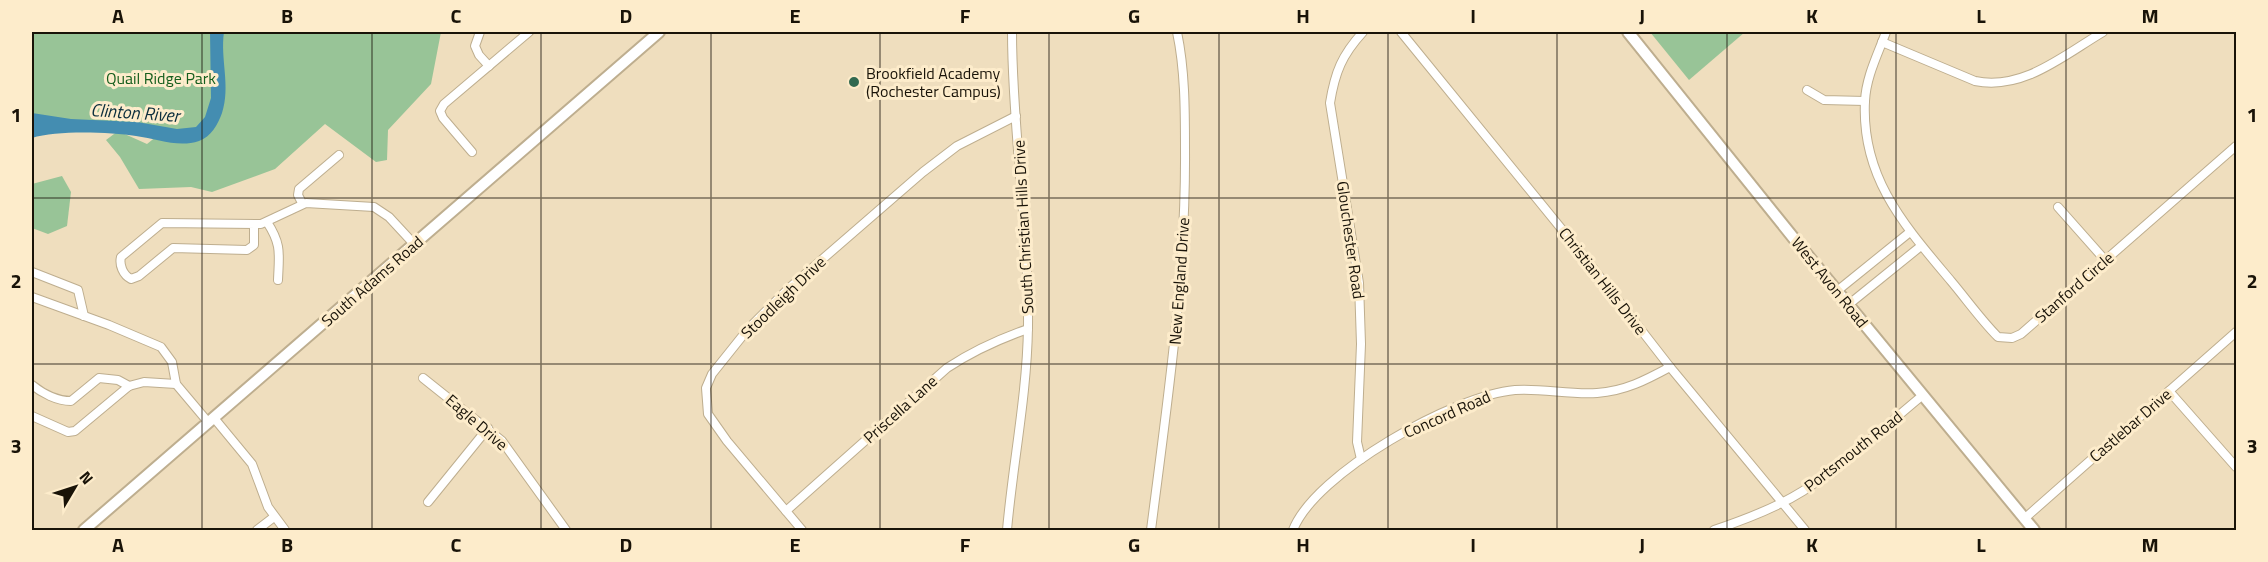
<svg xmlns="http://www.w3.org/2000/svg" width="2268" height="562" font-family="'Titillium Web',sans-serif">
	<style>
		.green { fill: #98c497 }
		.water { fill: #448db1 }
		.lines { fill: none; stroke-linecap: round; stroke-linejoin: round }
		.street-casing { stroke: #beae8f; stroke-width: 10 }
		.secondary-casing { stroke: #beae8f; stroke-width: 14 }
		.street { stroke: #fff; stroke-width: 8 }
		.secondary { stroke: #fff; stroke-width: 10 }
		.grid { fill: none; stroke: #191308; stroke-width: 1.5; stroke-opacity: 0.55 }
		.poi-dot { fill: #326950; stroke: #fdeccb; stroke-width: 2 }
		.labels { text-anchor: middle; stroke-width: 6; stroke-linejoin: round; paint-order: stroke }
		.poi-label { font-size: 16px; fill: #191308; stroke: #fdeccb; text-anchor: start }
		.park-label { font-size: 16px; fill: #155e1d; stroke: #fdeccb }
		.street-label { font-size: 16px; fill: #191308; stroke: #fdeccb }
		.water-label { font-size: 18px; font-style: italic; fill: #0b2e3d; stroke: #fdeccb }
		.neatline { fill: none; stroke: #191308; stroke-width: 2 }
		.grid-label { font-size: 20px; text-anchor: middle; font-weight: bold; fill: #191308 }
	</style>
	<rect width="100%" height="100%" fill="#efdebe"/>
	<g class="green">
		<polygon points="32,32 441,32 431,84 388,130 387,160 376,162 325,124 275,169 212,192 191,187 139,189 120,157 106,140 118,131 147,144 157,136 32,119"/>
		<polygon points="1650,32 1745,32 1689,80"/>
		<polygon points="62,176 71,192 67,226 48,234 32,228 32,184"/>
	</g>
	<path class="water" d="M210,32H224C220,59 231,86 222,113C218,124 211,137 199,141C179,148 157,139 136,136C109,132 57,130 32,138V113L71,119L137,122L177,129L196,127L205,117L211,98Z"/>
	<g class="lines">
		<g class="street-casing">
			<g id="street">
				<polyline points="480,32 475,46 479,55 489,66"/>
				<polyline points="1401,32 1586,259 1670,367 1805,530"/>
				<path d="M1886,32C1878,54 1866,77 1865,101C1861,178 1905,226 1951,281C1967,300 1981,320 1998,337L2012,338L2021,334L2236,146"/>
				<path d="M1882,42L1975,81C2023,91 2064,55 2103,32"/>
				<polyline points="1807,90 1824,100 1865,101"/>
				<polyline points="472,152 443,118 440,111 444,104 529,32"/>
				<polyline points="302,203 298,195 299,189 339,155"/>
				<polyline points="2058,207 2105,260"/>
				<path d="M267,222C282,245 279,254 278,280"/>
				<path d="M254,225V245L247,250L173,248L139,276L131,279C123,275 119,265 121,257L162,223L261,224L306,203L374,207L389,217L414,244"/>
				<polyline points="32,272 78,290 84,316"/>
				<polyline points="1837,291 1910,232"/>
				<polyline points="32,297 109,325 161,347 172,362 176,384 208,422"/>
				<polyline points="1848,305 1921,246"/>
				<polyline points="423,378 502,441 566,530"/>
				<path d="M32,385C42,393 57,401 71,401L99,378L118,380L129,386"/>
				<polyline points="2169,391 2236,467"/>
				<polyline points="32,416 68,432 75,431 129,386 144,382 176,384"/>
				<polyline points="214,418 252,464 268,507 285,530"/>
				<path d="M1361,459L1357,442L1361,344L1359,283L1330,103C1335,72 1342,55 1363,32"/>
				<polyline points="428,502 488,428"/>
				<path d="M786,511L947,368C973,351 999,339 1028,329"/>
				<polyline points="2024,519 2236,332"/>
				<polyline points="257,530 274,517"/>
				<polyline points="802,530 727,441 708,414 706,388 712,374 748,329 788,289 923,172 957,146 1016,116"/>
				<path d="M1007,530C1013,462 1027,395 1028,327C1029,228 1012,130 1012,32"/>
				<path d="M1151,530C1167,404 1186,278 1185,149C1185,110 1185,70 1177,32"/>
				<path d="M1293,530C1315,473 1455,395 1515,390C1542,388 1570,395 1597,393C1625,391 1646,380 1670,367"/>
				<path d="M1714,530C1744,520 1776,508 1803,491C1846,463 1884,427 1923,395"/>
			</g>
		</g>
		<g class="secondary-casing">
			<g id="secondary">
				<polyline points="1628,32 1804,251 2034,530"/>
				<polyline points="84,530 659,32"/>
			</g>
		</g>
		<use href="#street" class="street"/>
		<use href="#secondary" class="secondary"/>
	</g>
	<path class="grid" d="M202,32V530M372,32V530M541,32V530M711,32V530M880,32V530M1049,32V530M1219,32V530M1388,32V530M1557,32V530M1727,32V530M1896,32V530M2066,32V530M32,198H2236M32,364H2236"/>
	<circle class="poi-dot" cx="854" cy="82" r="6"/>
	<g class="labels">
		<g class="poi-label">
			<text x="866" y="79">Brookfield Academy<tspan x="866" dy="18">(Rochester Campus)</tspan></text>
		</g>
		<g class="park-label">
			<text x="161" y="84">Quail Ridge Park</text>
		</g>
		<g class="street-label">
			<text transform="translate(1023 227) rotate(-93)" y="6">South Christian Hills Drive</text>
			<text transform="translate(1351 240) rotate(82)" y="6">Glouchester Road</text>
			<text transform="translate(372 281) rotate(-41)" y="6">South Adams Road</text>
			<text transform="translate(1179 281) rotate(-86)" y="6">New England Drive</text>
			<text transform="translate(1603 281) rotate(52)" y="6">Christian Hills Drive</text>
			<text transform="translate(1830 282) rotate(51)" y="6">West Avon Road</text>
			<text transform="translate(2074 287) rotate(-41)" y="6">Stanford Circle</text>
			<text transform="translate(783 297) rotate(-44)" y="6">Stoodleigh Drive</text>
			<text transform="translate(900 409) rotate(-42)" y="6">Priscella Lane</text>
			<text transform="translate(1447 414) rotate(-24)" y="6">Concord Road</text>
			<text transform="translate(477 422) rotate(41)" y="6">Eagle Drive</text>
			<text transform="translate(2130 425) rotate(-41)" y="6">Castlebar Drive</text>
			<text transform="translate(1853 451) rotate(-38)" y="6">Portsmouth Road</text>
		</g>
		<g class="water-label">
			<text transform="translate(135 113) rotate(4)" y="6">Clinton River</text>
		</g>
	</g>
	<rect width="2268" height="562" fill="none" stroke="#fdeccb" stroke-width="66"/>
	<g transform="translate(75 487) rotate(51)" stroke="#fdeccb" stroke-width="4.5" paint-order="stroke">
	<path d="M0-4.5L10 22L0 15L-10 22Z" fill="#191308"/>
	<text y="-9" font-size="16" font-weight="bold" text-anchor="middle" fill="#191308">N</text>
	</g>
	<rect x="33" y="33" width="2202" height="496" class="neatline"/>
	<g class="grid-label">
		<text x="118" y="23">A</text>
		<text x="287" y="23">B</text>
		<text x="456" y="23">C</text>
		<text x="626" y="23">D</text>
		<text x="795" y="23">E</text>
		<text x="965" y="23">F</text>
		<text x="1134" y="23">G</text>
		<text x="1303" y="23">H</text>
		<text x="1473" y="23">I</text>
		<text x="1642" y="23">J</text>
		<text x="1812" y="23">K</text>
		<text x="1981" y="23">L</text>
		<text x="2150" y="23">M</text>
		<text x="16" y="122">1</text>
		<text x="2252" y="122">1</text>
		<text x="16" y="288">2</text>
		<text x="2252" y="288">2</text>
		<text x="16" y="453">3</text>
		<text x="2252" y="453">3</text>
		<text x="118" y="552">A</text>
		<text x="287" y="552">B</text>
		<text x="456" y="552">C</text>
		<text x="626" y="552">D</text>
		<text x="795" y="552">E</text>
		<text x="965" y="552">F</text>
		<text x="1134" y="552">G</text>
		<text x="1303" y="552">H</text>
		<text x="1473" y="552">I</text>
		<text x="1642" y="552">J</text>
		<text x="1812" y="552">K</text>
		<text x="1981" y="552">L</text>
		<text x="2150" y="552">M</text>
	</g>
</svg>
